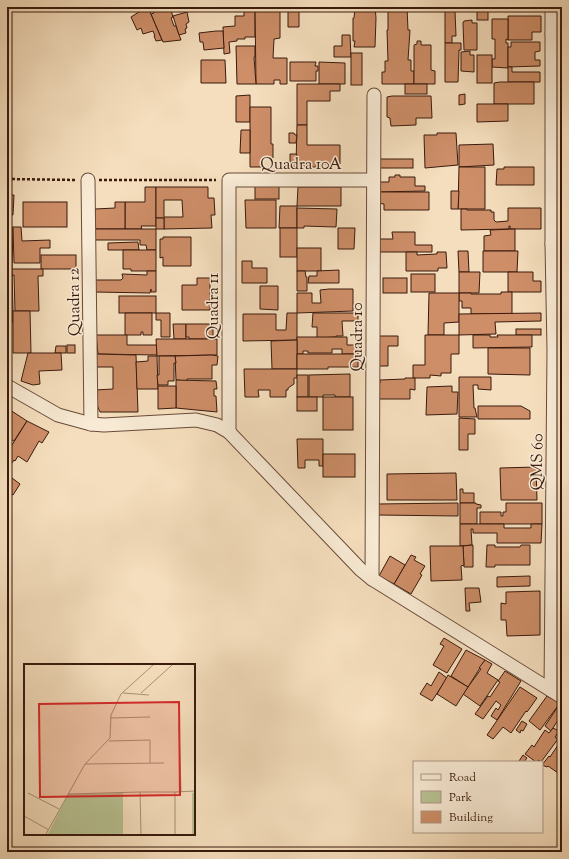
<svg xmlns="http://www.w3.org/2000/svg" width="569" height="859" font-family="'Sorts Mill Goudy',serif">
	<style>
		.green { fill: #b8c293; stroke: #796e50 }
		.building { fill: #cd8e68; stroke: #3a1a0d; fill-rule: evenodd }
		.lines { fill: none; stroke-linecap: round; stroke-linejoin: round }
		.street-casing { stroke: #694b39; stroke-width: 15 }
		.path { stroke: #3a1a0d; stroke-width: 2.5; stroke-dasharray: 3 2; stroke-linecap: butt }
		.street { stroke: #f8ead4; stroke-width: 13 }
		.labels { text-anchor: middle; stroke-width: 3; stroke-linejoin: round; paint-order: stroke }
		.street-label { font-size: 16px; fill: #3a1a0d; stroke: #f8ead4 }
		.inset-road { fill: none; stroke: #aa9077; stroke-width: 1 }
		.view { fill: #d62828; fill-opacity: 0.15; stroke: #d62828; stroke-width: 2 }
		.inset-edge { fill: none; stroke: #3a1a0d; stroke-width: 2 }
	</style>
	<rect width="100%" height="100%" fill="#f5debd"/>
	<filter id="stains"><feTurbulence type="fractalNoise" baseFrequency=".005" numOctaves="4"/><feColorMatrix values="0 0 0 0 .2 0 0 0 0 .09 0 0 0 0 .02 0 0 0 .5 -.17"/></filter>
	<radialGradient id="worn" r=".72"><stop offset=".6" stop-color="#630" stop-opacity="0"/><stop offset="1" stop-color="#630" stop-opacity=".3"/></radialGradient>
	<polygon class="green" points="556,354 562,354 562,694 554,689"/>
	<g class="building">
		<polygon points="142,7 148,7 162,40 156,41 154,36 155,36 153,31 143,34 141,28 137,30 131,17 142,10"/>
		<polygon points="151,7 170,7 173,17 171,18 174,26 176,26 181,40 163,42 151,14 154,13"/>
		<polygon points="244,7 255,7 255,37 245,37 245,39 237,39 237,41 229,42 230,53 224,54 223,27 235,26 235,16 244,16"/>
		<polygon points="255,7 280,7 280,38 274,39 273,58 287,58 287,84 280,84 280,80 274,80 274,84 256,84"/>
		<polygon points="375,7 376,18 375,47 354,47 355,41 353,41 353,18 354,18 355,8"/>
		<polygon points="388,7 407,7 408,30 410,30 408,60 411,60 411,71 414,71 414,84 382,84 382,72 385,72 385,61 388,61 387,30 388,30"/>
		<rect x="464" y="7" width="13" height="2"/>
		<rect x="477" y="7" width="11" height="13"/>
		<polygon points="288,8 299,9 299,27 288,27"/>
		<polygon points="445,11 455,11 456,36 452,36 452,43 445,43"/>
		<polygon points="187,12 189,22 186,24 187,28 185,29 186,33 179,35 173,16"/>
		<polygon points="508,16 541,16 541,32 532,32 532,40 508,40"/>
		<polygon points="492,19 508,19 508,40 506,39 506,43 508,43 508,68 492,67 492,59 495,59 495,39 492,39"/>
		<polygon points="472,20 472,23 477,23 477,50 464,50 463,23 464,21"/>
		<polygon points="216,31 223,31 224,48 204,50 203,42 200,42 199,33"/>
		<polygon points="342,35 350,35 351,57 334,57 334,46 342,46"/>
		<polygon points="417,41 421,41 421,45 431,45 431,70 435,71 435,84 414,84 414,45 417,44"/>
		<polygon points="511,42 540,42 540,51 535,52 535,60 540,60 540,66 508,67 508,47 511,47"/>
		<polygon points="557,42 562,42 562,68 558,68"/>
		<polygon points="445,43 461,43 461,50 459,50 458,82 445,82"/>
		<polygon points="236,46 255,46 255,57 254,57 256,84 237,84"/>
		<polygon points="470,51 470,55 474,55 474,72 461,71 461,52"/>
		<rect x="351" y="53" width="11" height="32"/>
		<rect x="477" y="55" width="15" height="28"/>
		<polygon points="201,60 225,60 226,83 201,83"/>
		<polygon points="290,62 316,62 315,66 318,66 318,71 316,71 316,81 290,81"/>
		<polygon points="319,62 345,63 345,84 319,84"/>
		<polygon points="508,67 512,67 512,72 540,72 540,82 508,82"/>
		<polygon points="500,82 534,82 534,104 494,104 494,83"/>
		<polygon points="297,84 340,84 340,91 330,91 330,101 307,101 307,125 297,125"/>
		<rect x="405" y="84" width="22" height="10"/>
		<polygon points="556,93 562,93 562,112 556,113"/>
		<polygon points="465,94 465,104 459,105 459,95"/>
		<polygon points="250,95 250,122 236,122 236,96"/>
		<polygon points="392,96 431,96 432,118 416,118 416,125 391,126 390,118 387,117 387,97"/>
		<polygon points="477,104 508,104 508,121 477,122"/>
		<polygon points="250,107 271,107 271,144 273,144 273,158 262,158 262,167 250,167"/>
		<polygon points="297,125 307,125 307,145 340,145 340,164 320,164 320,167 305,167 305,165 296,165"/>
		<polygon points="241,130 250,130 250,153 240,153"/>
		<polygon points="289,133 294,133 295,135 297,135 296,143 289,143"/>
		<polygon points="437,133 456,133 458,165 425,168 424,135 437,135"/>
		<polygon points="493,144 494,165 459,167 459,145"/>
		<rect x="557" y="151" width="5" height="17"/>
		<polygon points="290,154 297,154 296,167 290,167"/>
		<rect x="380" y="159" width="33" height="9"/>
		<polygon points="459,167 485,167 485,209 458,209"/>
		<polygon points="504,167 534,167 534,185 496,185 497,169 504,169"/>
		<polygon points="395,175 400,175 400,177 415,177 415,186 425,186 425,191 377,192 377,182 389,182 389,177 395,177"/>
		<rect x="255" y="186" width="24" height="13"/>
		<polygon points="145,187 156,187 156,226 141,226 142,229 125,229 125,202 145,202"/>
		<path d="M156,187H208V198H214L215,215H211L212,228L164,229V218H156ZM164,200H182L183,217H164Z"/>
		<polygon points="298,187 341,187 341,206 297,206"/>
		<polygon points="451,191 459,191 458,209 451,209"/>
		<polygon points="377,192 429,192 429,210 384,210 384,204 377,203"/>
		<polygon points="10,195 14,195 13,215 7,215 7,198 10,198"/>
		<polygon points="245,200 276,200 276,228 246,228"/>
		<rect x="23" y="202" width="44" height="25"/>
		<polygon points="115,202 125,202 125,229 95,229 95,209 115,208"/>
		<polygon points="280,206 297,206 297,228 279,228"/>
		<polygon points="297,208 337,209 336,227 304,226 304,228 297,228"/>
		<polygon points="508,208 541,208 541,229 510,229 510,226 509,226 509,229 461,230 461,209 467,209 467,210 491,210 491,212 494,212 494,220 496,222 508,221"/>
		<rect x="156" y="218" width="8" height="11"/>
		<polygon points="7,227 13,227 12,269 7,269"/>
		<polygon points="13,227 21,227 22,241 50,240 50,248 40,248 40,263 14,263"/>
		<rect x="280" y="228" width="17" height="29"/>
		<polygon points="338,228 355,228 354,249 338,249"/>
		<polygon points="95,229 156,229 156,250 147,250 146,245 140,245 140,240 95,240"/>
		<polygon points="515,229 515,251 484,251 484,236 491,235 490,230"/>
		<polygon points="392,232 415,232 415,245 432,245 432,252 377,252 377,239 393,239"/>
		<polygon points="163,237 191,237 191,266 163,266 163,257 160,258 160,239 163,239"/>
		<polygon points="138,242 139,250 108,250 108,243"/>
		<rect x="297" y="248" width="24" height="23"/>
		<polygon points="123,250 156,250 156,271 131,271 131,269 123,269"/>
		<polygon points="458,251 468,251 469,272 459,272"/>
		<polygon points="483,251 518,251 517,272 483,272"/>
		<polygon points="406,252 417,252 417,255 437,254 437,252 446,252 447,268 438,268 438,271 406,271"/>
		<rect x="41" y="255" width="35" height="14"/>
		<polygon points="252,261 252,268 267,268 267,283 242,283 242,261"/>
		<polygon points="12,269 43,269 43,276 38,276 39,311 15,311 14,275 12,276"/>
		<polygon points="339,270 339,283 308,283 309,276 317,276 317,271"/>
		<polygon points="147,271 156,271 156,292 151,292 151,289 150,293 95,292 95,280 121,280 123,278 122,274 147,275"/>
		<polygon points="297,271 305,271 306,277 307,277 307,291 297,291"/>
		<polygon points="459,272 480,272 479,293 459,293"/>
		<polygon points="508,272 533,272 533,281 541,281 541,292 508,292"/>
		<polygon points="7,273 12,273 13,311 7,311"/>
		<rect x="411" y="274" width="24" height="18"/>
		<polygon points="559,275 562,275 562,324 556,324 559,299"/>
		<polygon points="197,278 210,278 210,310 182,310 182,285 197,285"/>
		<rect x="383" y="278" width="24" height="15"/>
		<polygon points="260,286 278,286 278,310 260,309"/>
		<polygon points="329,289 353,289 353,311 297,313 297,293 312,293 312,303 321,303 320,290"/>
		<polygon points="501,292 512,292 512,314 471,314 471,308 462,308 462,301 459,301 459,293 471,293 471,294 501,294"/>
		<polygon points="429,293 459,293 459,322 444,323 444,335 428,335"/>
		<rect x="119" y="296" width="37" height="17"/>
		<polygon points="7,311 13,311 13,322 11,322 11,350 7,350"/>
		<polygon points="13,311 30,311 31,353 13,353"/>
		<polygon points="125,313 152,313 152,335 143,335 143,332 141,332 141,335 125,335"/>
		<polygon points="156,313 170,313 170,337 161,337 161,320 156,320"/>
		<polygon points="287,313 297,313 297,340 243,341 243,314 276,314 276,330 286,330"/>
		<polygon points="313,313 358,313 358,321 342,321 343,336 336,336 336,337 317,338 317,327 312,327"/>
		<polygon points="541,313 541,321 495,322 496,334 459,335 459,314"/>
		<polygon points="173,324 186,324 186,339 174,339"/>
		<polygon points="186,324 213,324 213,339 189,339 189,337 186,337"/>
		<polygon points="558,325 562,325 562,348 557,348"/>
		<rect x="516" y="329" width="25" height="6"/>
		<polygon points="96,335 127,335 127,345 157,345 157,355 98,354"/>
		<polygon points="425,335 459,335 459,354 451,354 451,373 441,373 441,376 430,375 430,378 413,378 413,365 425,365"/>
		<polygon points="473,335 490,335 490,337 498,337 497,335 532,335 532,347 473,348"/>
		<polygon points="377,336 398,336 398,346 388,346 388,366 377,366"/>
		<polygon points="297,337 347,337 347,345 358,345 358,354 342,354 342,349 332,349 332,353 308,353 308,351 303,351 303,354 297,354"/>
		<polygon points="156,339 217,339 217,355 157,356"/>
		<polygon points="297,340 297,369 272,369 271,341"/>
		<rect x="67" y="345" width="8" height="8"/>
		<polygon points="56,346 66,346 66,353 55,353"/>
		<polygon points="488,348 530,348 530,375 488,374"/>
		<polygon points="28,353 61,353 62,370 39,371 40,384 33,385 21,381"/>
		<polygon points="96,354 136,355 138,412 100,412 96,403 95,390 113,389 113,367 96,367"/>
		<polygon points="297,354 358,354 358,367 328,367 328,369 297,369"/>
		<polygon points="212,355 218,356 217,365 212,365 212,379 187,379 187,381 176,380 175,356"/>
		<polygon points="148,356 157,356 158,389 137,389 136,362 148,361"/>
		<polygon points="159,356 175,356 176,363 174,363 174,381 168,381 168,385 158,385 157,375 159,375"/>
		<polygon points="244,369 297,369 297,378 294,378 294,384 288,388 288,390 286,390 286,397 270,397 270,390 258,390 259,397 245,397"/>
		<polygon points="350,374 350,397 335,397 335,395 323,395 323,397 309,397 309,375"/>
		<rect x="297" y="375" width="11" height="22"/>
		<polygon points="459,377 491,377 491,390 478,389 478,385 473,385 474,408 475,408 477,417 459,417"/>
		<polygon points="405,378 415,378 415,390 410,389 410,399 377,399 377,383 380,383 380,380 405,379"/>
		<polygon points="176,380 216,381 217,389 214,389 214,396 216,396 217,412 176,408"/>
		<polygon points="158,386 176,386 176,408 158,409"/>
		<polygon points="452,386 452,392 458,392 457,414 426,415 427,387"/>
		<rect x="297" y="397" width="20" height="14"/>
		<rect x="323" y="397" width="30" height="33"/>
		<polygon points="478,406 521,406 530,411 530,419 478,419"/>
		<polygon points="7,408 27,421 14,441 7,437"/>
		<polygon points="459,418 475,419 475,434 468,434 468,450 459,450"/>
		<polygon points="27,421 49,432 42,443 39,441 27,462 18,456 15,461 14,460 7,470 7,453"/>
		<polygon points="297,439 323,439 323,466 319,466 319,460 305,460 305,468 298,468"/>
		<rect x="323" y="454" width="32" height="23"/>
		<polygon points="536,467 537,500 501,500 500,468"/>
		<polygon points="456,473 457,500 387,500 387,474"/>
		<polygon points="12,478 20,484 13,495 7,491 7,486"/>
		<polygon points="460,489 463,489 463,493 474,493 474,503 460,503"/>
		<polygon points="458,503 458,516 378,515 377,504"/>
		<polygon points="460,503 476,503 476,504 481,505 481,508 477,508 477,524 460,524"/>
		<polygon points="506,503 542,503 542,524 480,524 480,512 501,512 501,516 503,516 503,512 506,512"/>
		<polygon points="460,524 504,524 504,528 531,528 531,524 542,524 541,543 497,543 497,533 473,533 473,529 471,529 472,545 460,546"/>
		<polygon points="473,545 473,567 464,567 463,546"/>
		<polygon points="487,545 495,545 495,547 520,547 521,545 530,545 530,565 495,565 495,567 486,567"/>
		<polygon points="430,546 463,546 464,565 461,566 462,580 431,581"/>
		<polygon points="411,555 416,557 414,560 425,566 420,574 422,575 411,594 394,584"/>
		<polygon points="390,556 405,565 394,584 379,576"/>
		<polygon points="530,576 530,586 497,587 497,577"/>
		<polygon points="465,588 479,588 481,602 469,603 470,611 466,611"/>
		<polygon points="540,591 540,635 507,636 506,620 501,620 501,603 506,604 506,592"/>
		<polygon points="444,638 462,649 447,673 433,665 444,646 440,644"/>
		<polygon points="466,650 485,660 468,687 451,676"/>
		<polygon points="485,660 492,664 487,673 498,680 480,706 463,694 481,669 479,668"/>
		<polygon points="505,671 521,681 497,720 491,716 496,708 498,710 501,705 496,701 483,719 475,714 488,696 490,697 500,682 498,681"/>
		<polygon points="439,672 447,678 432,701 420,694 427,683 431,686"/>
		<polygon points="448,675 468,687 456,706 437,694"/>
		<polygon points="520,687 537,698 527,712 526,711 511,733 503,727 493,739 487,735"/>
		<polygon points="547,696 560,703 540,730 529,721"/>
		<polygon points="557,708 562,711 562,714 551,731 545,726"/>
		<polygon points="522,721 527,724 523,731 521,730 520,733 516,730"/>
		<polygon points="553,728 559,731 555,737 558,739 541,762 539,760 536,762 525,754 532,745 534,747 545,730 549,733"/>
		<polygon points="558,745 562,748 561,775 548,766 547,767 542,765 549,756 550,757"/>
		<polygon points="523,755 527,758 524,762 520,762 519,761"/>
	</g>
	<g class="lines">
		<g class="street-casing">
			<g id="street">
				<polyline points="552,33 552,7"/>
				<polyline points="88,180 91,424"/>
				<polyline points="552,244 552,33 562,33"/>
				<polyline points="7,386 58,415 91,424 104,425 196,420 217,425 229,432 361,570 372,579 562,697"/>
				<polyline points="229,432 229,180 373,180"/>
				<polyline points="372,579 374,95"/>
				<polyline points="551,690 554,350 552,244 562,244"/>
			</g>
		</g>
		<g class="path">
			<polyline points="7,179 76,180"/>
			<polyline points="99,180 216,180"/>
		</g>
		<use href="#street" class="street"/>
	</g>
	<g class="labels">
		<g class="street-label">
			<text x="301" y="169">Quadra 10A</text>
			<text transform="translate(73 302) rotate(-91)" y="6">Quadra 12</text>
			<text transform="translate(212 306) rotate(-90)" y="6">Quadra 11</text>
			<text transform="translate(356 337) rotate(-90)" y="6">Quadra 10</text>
			<text transform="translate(536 462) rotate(-89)" y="6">QMS 60</text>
		</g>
	</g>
	<g transform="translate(24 664)">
		<rect width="171" height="171" fill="#f5debd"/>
		<path d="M171,128V170H168V129ZM99,129V170H24L44,130Z" fill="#b8c293"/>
		<path class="inset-road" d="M99,29L125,31M117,29L148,1M86,54L126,53M155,61L157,128M85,77L126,76V99M61,100L140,99M116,128H151V170M151,128L171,127M4,129L35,145M44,130L116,128L117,170M0,152L25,166M22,170L61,100L86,74L87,51L97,30L129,1"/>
		<path class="view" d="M155,38L156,131L16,133L15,40Z"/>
		<rect width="171" height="171" class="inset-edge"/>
	</g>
	<rect width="569" height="859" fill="none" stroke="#f5debd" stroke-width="24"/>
	<rect x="8" y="8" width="553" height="843" fill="none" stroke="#3a1a0d" stroke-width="2"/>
	<rect x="12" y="12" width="545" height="835" fill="none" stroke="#3a1a0d"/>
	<rect x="413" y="761" width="130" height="72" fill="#f8ead4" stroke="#ac9784"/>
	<rect x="421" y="774" width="20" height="6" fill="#f8ead4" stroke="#ac9784"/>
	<text x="449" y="781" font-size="12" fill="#3a1a0d">Road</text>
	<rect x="421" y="791" width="20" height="12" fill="#b8c293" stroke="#ac9784"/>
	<text x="449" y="801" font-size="12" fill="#3a1a0d">Park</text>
	<rect x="421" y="811" width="20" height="12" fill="#cd8e68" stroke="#ac9784"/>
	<text x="449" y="821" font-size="12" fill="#3a1a0d">Building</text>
	<rect width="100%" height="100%" filter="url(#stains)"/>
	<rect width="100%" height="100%" fill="url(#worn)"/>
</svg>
